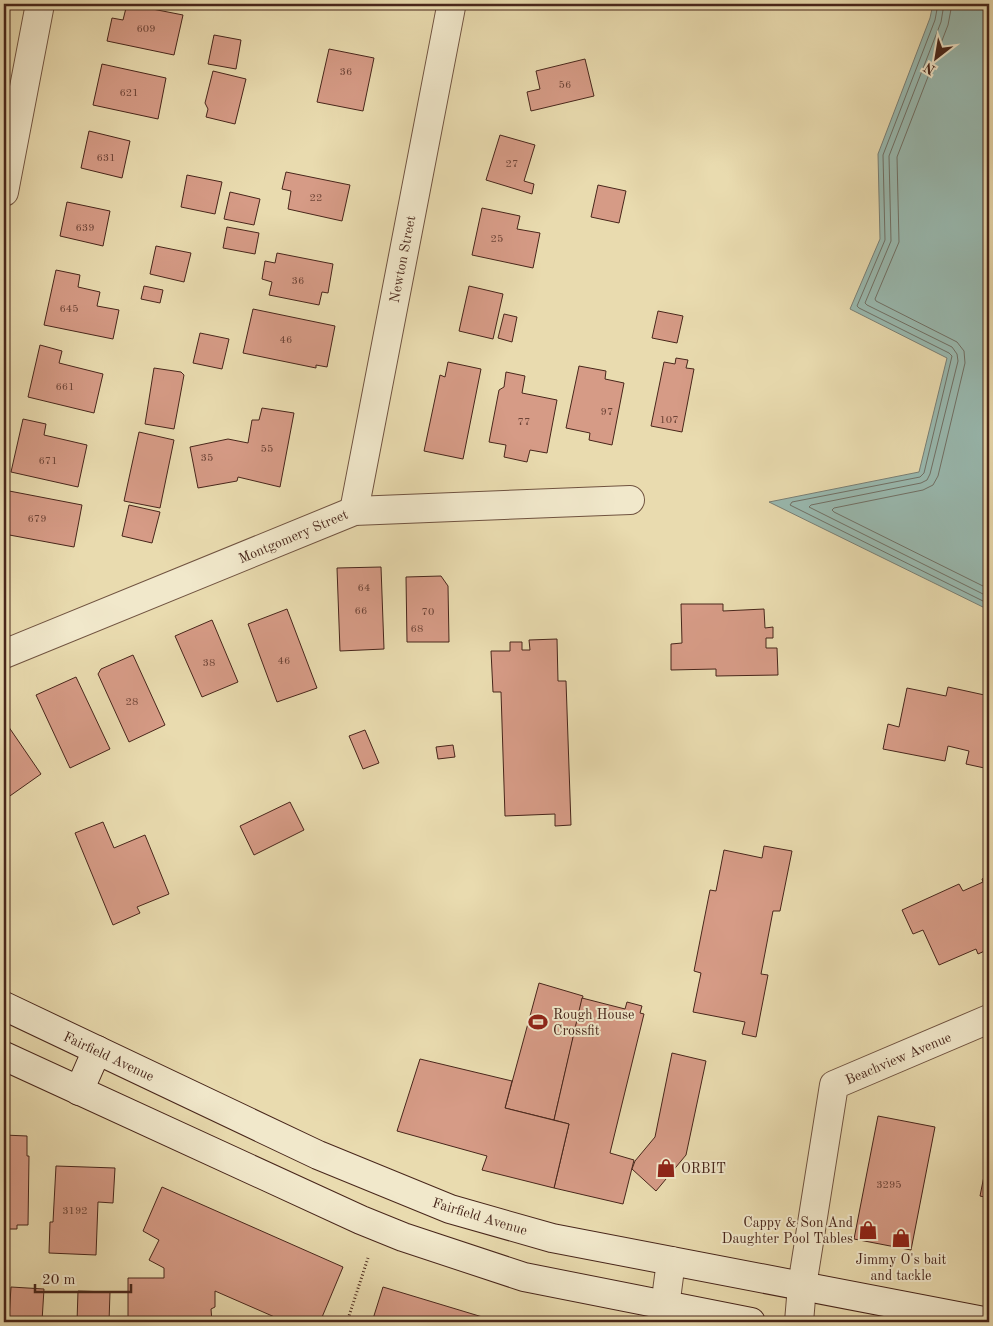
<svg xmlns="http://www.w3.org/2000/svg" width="993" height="1326" font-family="'Old Standard TT',serif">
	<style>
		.water { fill: #99bab1; stroke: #797f75 }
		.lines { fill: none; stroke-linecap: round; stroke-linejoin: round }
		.shore { stroke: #707066; stroke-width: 1 }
		.building { fill: #d69b86; stroke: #48261b }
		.minor-casing { stroke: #705340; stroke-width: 30 }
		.secondary-casing { stroke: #48261b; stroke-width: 30 }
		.path { stroke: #48261b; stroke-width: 3; stroke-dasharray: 1 2.5; stroke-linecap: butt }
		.minor { stroke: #f1e8cb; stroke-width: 28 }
		.secondary { stroke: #f1e8cb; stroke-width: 28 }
		.labels { text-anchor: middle; stroke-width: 4; stroke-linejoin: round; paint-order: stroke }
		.number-label { font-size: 11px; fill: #6c4336 }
		.street-label { font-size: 14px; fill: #48261b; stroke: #f1e8cb }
		.poi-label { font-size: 14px; fill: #48261b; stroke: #f1e8cb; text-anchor: start }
	</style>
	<rect width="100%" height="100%" fill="#e9dbaf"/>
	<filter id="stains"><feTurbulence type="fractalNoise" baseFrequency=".004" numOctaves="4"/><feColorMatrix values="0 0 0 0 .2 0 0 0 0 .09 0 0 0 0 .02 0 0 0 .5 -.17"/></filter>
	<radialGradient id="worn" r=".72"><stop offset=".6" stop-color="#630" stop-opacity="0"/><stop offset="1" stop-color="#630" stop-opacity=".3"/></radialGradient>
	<polygon class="water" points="933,4 989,4 989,610 769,502 919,472 947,358 850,309 880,239 878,154 930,18"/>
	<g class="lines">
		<g class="shore">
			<polyline points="938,4 935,20 883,155 885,240 857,306 859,308 949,353 952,356 924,473 920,477 792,502 790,505 989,604"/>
			<polyline points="944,4 941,22 889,156 891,241 865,303 867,305 952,347 957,354 958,361 930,474 927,480 921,483 811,505 809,507 989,597"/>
			<polyline points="952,4 948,25 897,157 899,242 875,299 876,301 957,342 964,351 965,363 938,476 933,485 923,490 834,508 832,510 834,512 989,589"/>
		</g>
	</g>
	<g class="building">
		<polygon points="127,4 183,15 174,55 107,41 112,18 123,20"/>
		<polygon points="214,35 241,40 236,69 208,64"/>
		<polygon points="329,49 374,58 363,111 317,102"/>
		<polygon points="585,59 594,96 531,111 527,92 540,89 536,71"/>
		<polygon points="102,64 166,78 158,119 93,105"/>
		<polygon points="213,71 246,79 235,124 206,117 208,109 205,103"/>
		<polygon points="89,131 130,141 122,178 81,168"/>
		<polygon points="500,135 535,145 524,181 534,184 532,194 486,180"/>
		<polygon points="286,172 350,185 342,221 288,209 291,191 282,189"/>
		<polygon points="187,175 222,182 215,214 181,207"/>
		<polygon points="598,185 626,191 619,223 591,217"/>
		<polygon points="230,192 260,199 254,225 224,219"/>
		<polygon points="67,202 110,211 103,246 60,236"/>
		<polygon points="482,208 520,216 517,229 540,233 533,268 472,255"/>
		<polygon points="227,227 259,233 255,254 223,248"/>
		<polygon points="156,246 191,253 184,282 150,274"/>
		<polygon points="277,253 333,264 328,293 322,292 319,305 269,295 272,282 262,279 265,261 275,263"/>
		<polygon points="56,270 80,275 78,287 100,292 97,306 119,310 113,339 44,325"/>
		<polygon points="144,286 163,290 160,303 141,299"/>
		<polygon points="469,286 503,294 493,339 459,331"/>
		<polygon points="253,309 335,326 327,367 316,365 316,368 243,353"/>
		<polygon points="658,311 683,316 677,343 652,338"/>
		<polygon points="504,314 517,317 512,342 498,338"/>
		<polygon points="200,333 229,339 222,369 193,363"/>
		<polygon points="40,345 62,351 59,363 103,374 94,413 28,397"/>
		<polygon points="676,358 688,360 686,368 694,369 682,432 651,426 664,362 675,364"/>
		<polygon points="448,362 481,369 463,459 424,451 440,375 445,377"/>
		<polygon points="579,366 606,371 605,379 624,383 612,445 589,440 590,433 566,428"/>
		<polygon points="154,368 181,372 184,375 174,429 145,424"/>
		<polygon points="506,372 525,376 522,393 557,400 547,453 530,450 527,462 504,457 506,445 489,442 499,390 504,387"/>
		<polygon points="262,408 294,413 280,487 238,477 237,481 198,488 190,447 228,439 248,443 252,420 259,420"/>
		<polygon points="23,419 46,424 44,435 87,445 78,487 11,472"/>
		<polygon points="139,432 174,440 160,508 124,501"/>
		<polygon points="4,490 82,505 74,547 4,534"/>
		<polygon points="129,505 160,512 152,543 122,536"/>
		<polygon points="381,567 384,649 340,651 337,568"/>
		<polygon points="441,576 448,586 449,642 407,642 406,577"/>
		<polygon points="681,604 723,604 723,611 764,609 765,628 773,627 773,638 766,638 766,648 777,648 778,675 716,676 716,669 671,670 671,644 682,643"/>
		<polygon points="287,609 317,688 277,702 248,624"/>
		<polygon points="212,620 238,682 202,697 175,636"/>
		<polygon points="557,639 558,681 566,681 571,825 555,826 555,814 505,816 501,692 493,692 491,651 510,651 510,642 522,642 522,650 530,650 529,640"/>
		<polygon points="133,655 165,725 129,742 98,674 101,669"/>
		<polygon points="76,677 110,749 70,768 36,695"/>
		<polygon points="948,687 989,696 989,769 966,764 969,751 948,746 945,761 883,749 888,724 899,727 907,688 946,696"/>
		<polygon points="4,720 41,774 7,798 4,794"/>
		<polygon points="365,730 379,763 363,769 349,736"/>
		<polygon points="453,745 455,757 438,759 436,747"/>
		<polygon points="290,802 304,830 254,855 240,826"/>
		<polygon points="103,822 114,848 145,835 169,894 137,907 140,913 113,925 75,833"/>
		<polygon points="764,846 792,851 780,911 773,911 761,974 768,975 756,1037 742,1034 745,1022 693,1012 701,973 694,971 710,890 716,891 724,850 762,858"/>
		<polygon points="989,875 989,949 978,954 976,949 939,965 923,930 913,934 902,910 959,884 963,891 983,882 982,879"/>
		<polygon points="539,983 583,996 554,1120 505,1108"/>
		<polygon points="582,998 625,1009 627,1002 642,1006 640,1013 644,1014 610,1153 634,1160 623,1204 554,1188 569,1124 554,1120"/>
		<polygon points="672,1053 706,1061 686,1155 656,1191 632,1169 635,1161 655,1137"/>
		<polygon points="420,1059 512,1081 505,1108 569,1124 554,1188 482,1170 487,1156 397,1131"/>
		<polygon points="878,1116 935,1127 911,1250 854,1239"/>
		<polygon points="4,1135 27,1136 27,1156 29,1156 28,1225 17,1225 17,1229 4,1229"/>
		<polygon points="989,1151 989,1166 986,1166"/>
		<polygon points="56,1166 115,1168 113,1203 98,1202 96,1255 49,1253 50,1222 53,1222"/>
		<polygon points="985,1171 989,1172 989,1198 980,1196"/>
		<polygon points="162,1187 343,1267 320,1322 286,1322 215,1291 215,1307 211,1309 212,1322 128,1322 128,1278 164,1278 164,1268 149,1260 159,1240 143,1231"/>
		<polygon points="11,1287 44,1289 42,1321 9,1318"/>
		<polygon points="383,1287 499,1322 372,1322"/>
		<polygon points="78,1291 110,1292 109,1322 77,1322"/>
	</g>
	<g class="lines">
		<g class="minor-casing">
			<g id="minor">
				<polyline points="4,192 40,4"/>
				<polyline points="354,511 451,7"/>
				<polyline points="4,654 354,511 630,500"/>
				<polyline points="663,1322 671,1261"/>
				<polyline points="799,1322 802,1286 834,1085 989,1019"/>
			</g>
		</g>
		<g class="secondary-casing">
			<g id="secondary">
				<polyline points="4,1006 318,1155 450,1209 552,1238 989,1322"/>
				<polyline points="4,1056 361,1220 403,1237 524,1277 751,1322"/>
				<polyline points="79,1091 97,1050"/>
			</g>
		</g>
		<polyline class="path" points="347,1322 368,1258"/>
		<use href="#minor" class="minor"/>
		<use href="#secondary" class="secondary"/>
	</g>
	<defs>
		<g id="stadium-bare" transform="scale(1.5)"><path d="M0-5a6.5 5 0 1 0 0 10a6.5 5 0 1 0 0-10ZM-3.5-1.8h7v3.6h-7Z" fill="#8f2418" stroke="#f1e8cb" stroke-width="2.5" paint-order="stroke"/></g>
		<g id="shop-bare" transform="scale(1.5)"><path d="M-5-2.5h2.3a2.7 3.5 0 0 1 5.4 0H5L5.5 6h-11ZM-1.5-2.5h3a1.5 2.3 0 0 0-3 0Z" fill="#8f2418" stroke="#f1e8cb" stroke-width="2.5" paint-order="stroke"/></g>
	</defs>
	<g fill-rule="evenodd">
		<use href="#stadium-bare" x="538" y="1022"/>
		<use href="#shop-bare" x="666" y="1168"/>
		<use href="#shop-bare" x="868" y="1230"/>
		<use href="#shop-bare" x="901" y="1238"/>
	</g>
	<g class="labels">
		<g class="number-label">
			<text x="146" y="32">609</text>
			<text x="346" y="75">36</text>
			<text x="565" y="88">56</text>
			<text x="129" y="96">621</text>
			<text x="106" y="161">631</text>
			<text x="512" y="167">27</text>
			<text x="316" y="201">22</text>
			<text x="85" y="231">639</text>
			<text x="497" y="242">25</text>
			<text x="298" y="284">36</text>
			<text x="69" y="312">645</text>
			<text x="286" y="343">46</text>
			<text x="65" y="390">661</text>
			<text x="607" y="415">97</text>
			<text x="669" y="423">107</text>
			<text x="524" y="425">77</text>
			<text x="267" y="452">55</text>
			<text x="207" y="461">35</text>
			<text x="48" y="464">671</text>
			<text x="37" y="522">679</text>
			<text x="364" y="591">64</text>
			<text x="361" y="614">66</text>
			<text x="428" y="615">70</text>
			<text x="417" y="632">68</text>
			<text x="284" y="664">46</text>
			<text x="209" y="666">38</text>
			<text x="132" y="705">28</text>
			<text x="889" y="1188">3295</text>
			<text x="75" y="1214">3192</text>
		</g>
		<g class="street-label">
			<text transform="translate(402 259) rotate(-79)" y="5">Newton Street</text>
			<text transform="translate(293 536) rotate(-23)" y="5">Montgomery Street</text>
			<text transform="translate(109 1056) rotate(25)" y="5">Fairfield Avenue</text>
			<text transform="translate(898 1058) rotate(-23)" y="5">Beachview Avenue</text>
			<text transform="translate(480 1216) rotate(17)" y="5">Fairfield Avenue</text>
		</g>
		<g class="poi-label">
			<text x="553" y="1019">Rough House<tspan x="553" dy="16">Crossfit</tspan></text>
			<text x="681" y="1173">ORBIT</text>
			<text x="853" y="1227" text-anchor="end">Cappy &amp; Son And<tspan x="853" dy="16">Daughter Pool Tables</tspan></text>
			<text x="901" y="1264" text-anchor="middle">Jimmy O's bait<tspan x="901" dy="16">and tackle</tspan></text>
		</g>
	</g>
	<rect width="993" height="1326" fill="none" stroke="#e9dbaf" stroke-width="20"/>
	<rect x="5" y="5" width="983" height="1316" fill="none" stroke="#48261b" stroke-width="2.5"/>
	<rect x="10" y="10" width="973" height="1306" fill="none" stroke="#48261b"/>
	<g transform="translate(936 58) rotate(211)" stroke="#f1e8cb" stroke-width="4" paint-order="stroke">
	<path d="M0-4L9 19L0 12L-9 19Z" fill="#48261b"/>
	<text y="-8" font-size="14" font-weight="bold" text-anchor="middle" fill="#48261b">N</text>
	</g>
	<path d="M35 1284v8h96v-8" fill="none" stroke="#48261b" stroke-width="2.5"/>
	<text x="42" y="1284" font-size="15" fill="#48261b" stroke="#f1e8cb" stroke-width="4" paint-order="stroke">20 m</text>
	<rect width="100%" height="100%" filter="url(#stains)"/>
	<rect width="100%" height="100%" fill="url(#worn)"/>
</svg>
